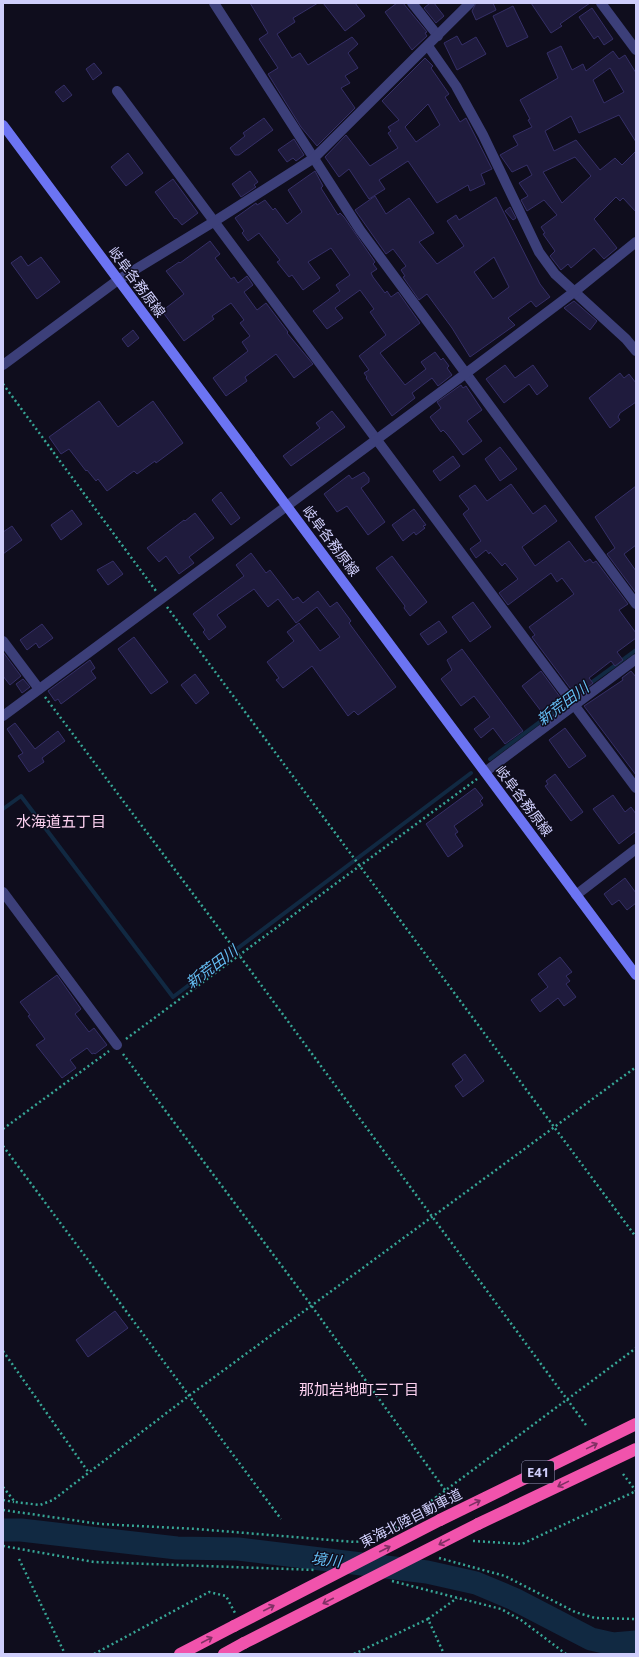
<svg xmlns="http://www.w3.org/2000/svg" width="639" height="1657" font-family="'Open Sans','Noto Sans JP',sans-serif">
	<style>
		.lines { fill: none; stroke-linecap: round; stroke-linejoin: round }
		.stream { stroke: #112942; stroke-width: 4 }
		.river { stroke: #112942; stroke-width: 23 }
		.building { fill: #1f1b3d; stroke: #352f67; fill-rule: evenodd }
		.path { stroke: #37a696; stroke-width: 2.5; stroke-dasharray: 2 3; stroke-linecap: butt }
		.street { stroke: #3c3f79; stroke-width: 10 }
		.secondary { stroke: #6c74f3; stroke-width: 10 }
		.highway { stroke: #f153ac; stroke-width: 12 }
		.highway-bridge { stroke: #f153ac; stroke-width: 12 }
		.oneway { stroke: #803064 }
		.labels { text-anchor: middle; stroke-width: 3; stroke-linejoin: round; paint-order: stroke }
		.shield { fill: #0f0d1d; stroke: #9594b8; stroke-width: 1 }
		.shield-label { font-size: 13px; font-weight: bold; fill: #cfcefb }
		.street-label { font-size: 14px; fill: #cfcefb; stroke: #0f0d1d }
		.water-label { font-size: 15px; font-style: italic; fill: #64bdf3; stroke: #0f0d1d }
		.neighbourhood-label { font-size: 15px; fill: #fbd0ef; stroke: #0f0d1d }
	</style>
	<rect width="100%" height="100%" fill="#0f0d1d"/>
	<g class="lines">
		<g class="stream">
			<polyline points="588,685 636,650"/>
			<polyline points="490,759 580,692"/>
			<polyline points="3,809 21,796 173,997 471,773"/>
		</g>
		<polyline class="river" points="3,1530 21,1530 177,1548 238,1549 427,1572 476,1583 514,1599 591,1639 613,1644 636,1642"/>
	</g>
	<g class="building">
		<polygon points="250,3 318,3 293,18 295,22 277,34 292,58 300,53 308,65 352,37 358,44 348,53 358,68 345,76 350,83 341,88 355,108 317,146 301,127 268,74 278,68 259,39 268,33"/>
		<polygon points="323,3 355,3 365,16 345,31"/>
		<polygon points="397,3 403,3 427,32 425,33 427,36 412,50 385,12"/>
		<polygon points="430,3 434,3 444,16 436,23 424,8"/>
		<polygon points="476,3 493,3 496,10 476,20 472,11"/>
		<polygon points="531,3 590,3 560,24 562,26 551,33"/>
		<polygon points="513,6 528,37 507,47 493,16"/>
		<polygon points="592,8 613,39 604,45 598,36 594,39 579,17"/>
		<polygon points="457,36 462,45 476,37 486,54 457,70 444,43"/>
		<path d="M561,46L572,70L583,64L586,71L613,51L619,59L625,55L636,73V142L619,115L579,133L571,116L545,131L554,151L576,140L600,170L615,158L622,165L636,151V212L623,198L620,201L616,197L594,219L617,248L604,259L594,248L571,268L568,264L561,270L550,256L555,251L543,234L545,233L541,227L557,215L544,200L527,211L521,200L528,196L519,183L532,175L527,165L512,172L500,155L518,145L513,136L532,127L528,120L530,119L520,100L558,78L547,53ZM610,68L624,92L604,103L593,80ZM575,157L591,176L562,203L543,172Z"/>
		<path d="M425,58L433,66L431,68L449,94L445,97L460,122L466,118L469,124L492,169L481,174L485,184L470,191L468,185L437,203L408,161L379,180L385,189L369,199L349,169L339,177L325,157L346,135L370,166L398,148L388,133L391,131L388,127L399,120L382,101ZM428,104L440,125L416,142L405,127Z"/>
		<polygon points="94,63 102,73 93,80 86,69"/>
		<polygon points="64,85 72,95 63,102 55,92"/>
		<polygon points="264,118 273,130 239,155 235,155 230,148 245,136 243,133"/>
		<polygon points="294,139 304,155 296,161 293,158 287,162 278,150"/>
		<polygon points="128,153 143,173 126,186 111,167"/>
		<polygon points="250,171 258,182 254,185 256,187 241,197 232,184"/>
		<polygon points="315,171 323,186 321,188 338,215 340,213 344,217 375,262 373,264 377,269 371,273 373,277 385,293 387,291 391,297 398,292 420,323 380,353 405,385 426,369 421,362 435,352 441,360 443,358 449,366 447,368 452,375 438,386 432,378 412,393 415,398 392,416 366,378 367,377 364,373 369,370 359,356 386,335 370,312 374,309 360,290 335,308 343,318 327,329 313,311 340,291 336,285 350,275 331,248 308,262 320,278 303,290 292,275 289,277 277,262 280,260 259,233 248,241 242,233 244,231 235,218 256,203 257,205 265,200 273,210 275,208 287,224 302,212 288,190"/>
		<polygon points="173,179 198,213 182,225 176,218 175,219 155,192"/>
		<path d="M375,196L386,214L409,198L434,233L419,242L437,264L464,246L447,221L456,215L459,220L496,197L540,284L550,297L536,307L531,301L508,318L515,325L470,357L452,328L427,294L419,300L403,277L405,276L401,270L406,266L393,249L386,254L355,210ZM494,257L509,287L493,299L474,272Z"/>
		<polygon points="510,207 516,218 513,220 505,211"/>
		<polygon points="210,241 220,254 215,258 231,279 234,277 238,283 247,276 253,285 244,292 257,310 266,303 288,332 287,333 313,364 294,378 276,354 245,377 247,381 226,396 213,378 248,351 242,342 250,336 240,323 244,320 231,303 212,316 214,319 184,341 162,311 184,294 166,271 179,262 180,263"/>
		<polygon points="21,256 28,266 41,257 60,282 37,299 11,263"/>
		<polygon points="574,301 597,321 590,330 564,308"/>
		<polygon points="133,330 139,338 128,347 122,339"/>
		<polygon points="505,365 515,378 533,365 548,386 537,395 529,384 504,403 486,379"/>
		<polygon points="620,373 624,378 629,374 636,383 636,402 620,413 618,417 620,420 610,428 589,398"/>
		<polygon points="461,385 463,388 466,386 482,410 467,421 482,441 463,455 447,434 443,430 441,432 430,417 441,408 437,402"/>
		<polygon points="99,401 118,427 153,401 183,443 156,463 155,461 137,474 134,471 107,491 98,479 96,481 87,470 86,471 69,449 61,454 49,437"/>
		<polygon points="332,411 345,427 291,466 283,456 320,428 316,423"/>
		<polygon points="500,447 517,469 500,481 485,459"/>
		<polygon points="453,456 460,466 440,481 433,471"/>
		<polygon points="364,472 369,478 369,482 361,488 385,522 368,535 347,506 337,512 324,494 349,475 352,479"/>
		<polygon points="511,484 533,514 545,505 557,521 522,547 535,566 569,541 585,562 590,559 593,563 596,561 628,604 619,610 636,633 636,638 617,652 623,660 615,666 611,661 589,678 593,683 576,696 532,637 535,635 529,627 574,594 562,578 557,582 551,573 508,605 499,593 518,579 505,563 502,566 490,552 489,554 486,550 476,558 470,549 481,541 463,514 469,509 459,496 475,485 487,501"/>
		<polygon points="636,486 636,545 624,554 636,571 636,593 607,554 615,548 595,517"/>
		<polygon points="221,492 240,518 231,525 212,500"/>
		<polygon points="414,509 426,525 423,526 425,528 416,535 414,532 403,541 392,525"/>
		<polygon points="72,510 82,524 61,540 51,525"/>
		<polygon points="195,513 214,538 189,557 194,563 179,574 166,556 159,562 147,548 184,520 185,521"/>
		<polygon points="12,526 22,540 3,554 3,532"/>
		<polygon points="251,553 266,573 270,570 293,600 298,597 303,603 318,591 330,607 337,602 351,621 349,623 396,687 358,715 354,711 348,716 312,666 283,688 276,680 279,678 267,662 294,641 287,632 299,623 320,651 340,637 317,607 296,623 278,599 268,607 254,589 217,615 226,627 209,640 203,632 205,630 193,614 244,576 236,565"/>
		<polygon points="392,556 427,602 410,616 404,608 405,606 376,568"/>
		<polygon points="113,561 123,574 108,585 97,570"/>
		<polygon points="473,602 491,627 470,642 452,617"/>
		<polygon points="439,621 447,632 428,645 420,634"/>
		<polygon points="42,624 53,638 39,648 36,643 27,650 20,640"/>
		<polygon points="134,637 168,682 151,694 118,649"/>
		<polygon points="462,649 523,731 505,744 493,728 481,738 474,729 490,717 474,696 461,706 441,679 452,670 447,660"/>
		<polygon points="3,652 21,676 10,685 3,676"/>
		<polygon points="90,660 95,668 91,671 96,678 61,704 58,699 55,701 48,691"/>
		<polygon points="541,671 563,701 544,715 522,686"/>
		<polygon points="631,671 636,677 636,775 584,706 623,680 622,678"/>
		<polygon points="195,674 209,693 196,704 181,685"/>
		<polygon points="23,679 30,687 22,693 16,684"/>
		<polygon points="15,723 35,749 58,731 65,741 42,758 44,762 29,772 18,756 23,753 7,729"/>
		<polygon points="565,728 586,756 569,768 549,740"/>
		<polygon points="555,774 583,812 571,821 545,786 548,784 546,781"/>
		<polygon points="475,788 483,798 480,801 483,805 454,826 458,832 455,834 463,846 448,857 426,824"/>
		<polygon points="613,795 625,812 631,807 636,814 636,831 619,844 593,809"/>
		<polygon points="625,878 636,893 636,903 627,910 619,900 612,905 604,894"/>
		<polygon points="560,957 572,972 566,976 570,981 566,984 576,997 564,1006 558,998 540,1012 531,1000 548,987 538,974"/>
		<polygon points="57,975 81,1009 75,1014 89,1032 94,1028 107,1045 95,1054 94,1053 92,1054 87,1048 70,1060 76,1068 62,1078 36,1045 45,1039 28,1016 30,1015 20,1002"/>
		<polygon points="465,1054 484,1081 463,1097 455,1086 463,1080 452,1064"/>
		<polygon points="115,1311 128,1328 88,1357 76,1340"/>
	</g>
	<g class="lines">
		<g class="path">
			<polyline points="3,384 156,591"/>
			<polyline points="167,607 636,1237"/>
			<polyline points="45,697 239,955 586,1425"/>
			<polyline points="126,1039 477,779"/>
			<polyline points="123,1054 311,1305 445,1490"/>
			<polyline points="3,1129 109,1051"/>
			<polyline points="3,1146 281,1519"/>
			<polyline points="3,1351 89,1473"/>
			<polyline points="623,1474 636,1491"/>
			<polyline points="3,1487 15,1502 40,1505 53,1500 190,1395 636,1067"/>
			<polyline points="436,1496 443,1505"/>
			<polyline points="3,1500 14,1502"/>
			<polyline points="3,1510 100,1524 197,1529 355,1542 373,1540"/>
			<polyline points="395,1528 636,1348"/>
			<polyline points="473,1541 522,1544 636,1491"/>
			<polyline points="3,1546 94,1562 316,1570"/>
			<polyline points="439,1558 505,1576 575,1612 595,1618 636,1619"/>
			<polyline points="19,1559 65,1654"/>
			<polyline points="392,1581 501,1609 521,1620 566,1654"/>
			<polyline points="428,1619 457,1598"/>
			<polyline points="94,1654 209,1592 226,1596 235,1613"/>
			<polyline points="354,1654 428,1619 444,1654"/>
		</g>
		<g class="street">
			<polyline points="214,3 360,230 636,604"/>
			<polyline points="412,3 438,36"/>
			<polyline points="601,3 636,50"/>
			<polyline points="428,46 456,86 483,135 539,252 555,274 626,339 636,351"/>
			<polyline points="117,91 636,788"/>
			<polyline points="3,365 118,280 215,221 314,158 470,3"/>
			<polyline points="3,641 39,689"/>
			<polyline points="3,716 465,374 574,292 636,242"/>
			<polyline points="485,772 636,659"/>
			<polyline points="3,892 117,1045"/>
			<polyline points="576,895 636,849"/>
		</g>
		<polyline class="secondary" points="3,125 636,975"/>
		<g class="highway">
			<polyline points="440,1520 636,1424"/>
			<polyline points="478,1524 636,1449"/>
			<polyline points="180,1654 234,1626"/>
			<polyline points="224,1654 244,1643"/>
		</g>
		<g class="highway-bridge">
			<polyline points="234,1626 440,1520"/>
			<polyline points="244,1643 478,1524"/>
		</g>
	</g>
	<defs><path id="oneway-shaft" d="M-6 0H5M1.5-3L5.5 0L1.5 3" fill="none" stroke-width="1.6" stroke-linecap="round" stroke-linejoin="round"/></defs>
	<g class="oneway">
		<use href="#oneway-shaft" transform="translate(592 1446) rotate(-26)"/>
		<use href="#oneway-shaft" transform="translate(563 1484) rotate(154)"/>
		<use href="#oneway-shaft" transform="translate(475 1503) rotate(-26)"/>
		<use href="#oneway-shaft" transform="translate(444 1542) rotate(153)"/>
		<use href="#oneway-shaft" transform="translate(385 1549) rotate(-27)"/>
		<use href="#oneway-shaft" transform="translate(328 1601) rotate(153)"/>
		<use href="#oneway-shaft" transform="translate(269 1608) rotate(-27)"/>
		<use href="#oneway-shaft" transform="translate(207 1640) rotate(-28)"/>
	</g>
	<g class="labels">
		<rect class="shield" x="522" y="1461" width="32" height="22" rx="3"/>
		<g class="shield-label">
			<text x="538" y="1477">E41</text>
		</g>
		<g class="street-label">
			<text transform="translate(137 282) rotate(53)" y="5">岐阜各務原線</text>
			<text transform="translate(331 541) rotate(53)" y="5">岐阜各務原線</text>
			<text transform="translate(524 801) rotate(53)" y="5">岐阜各務原線</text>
			<text transform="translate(411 1518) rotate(-27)" y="5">東海北陸自動車道</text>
		</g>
		<g class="water-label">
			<text transform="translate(563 704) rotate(-37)" y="5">新荒田川</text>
			<text transform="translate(212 967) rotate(-37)" y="5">新荒田川</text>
			<text transform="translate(326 1560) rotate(7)" y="5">境川</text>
		</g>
		<g class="neighbourhood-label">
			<text x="61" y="827">水海道五丁目</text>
			<text x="359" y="1395">那加岩地町三丁目</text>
		</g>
	</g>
	<rect width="639" height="1657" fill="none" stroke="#cfcefb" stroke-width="8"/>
</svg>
